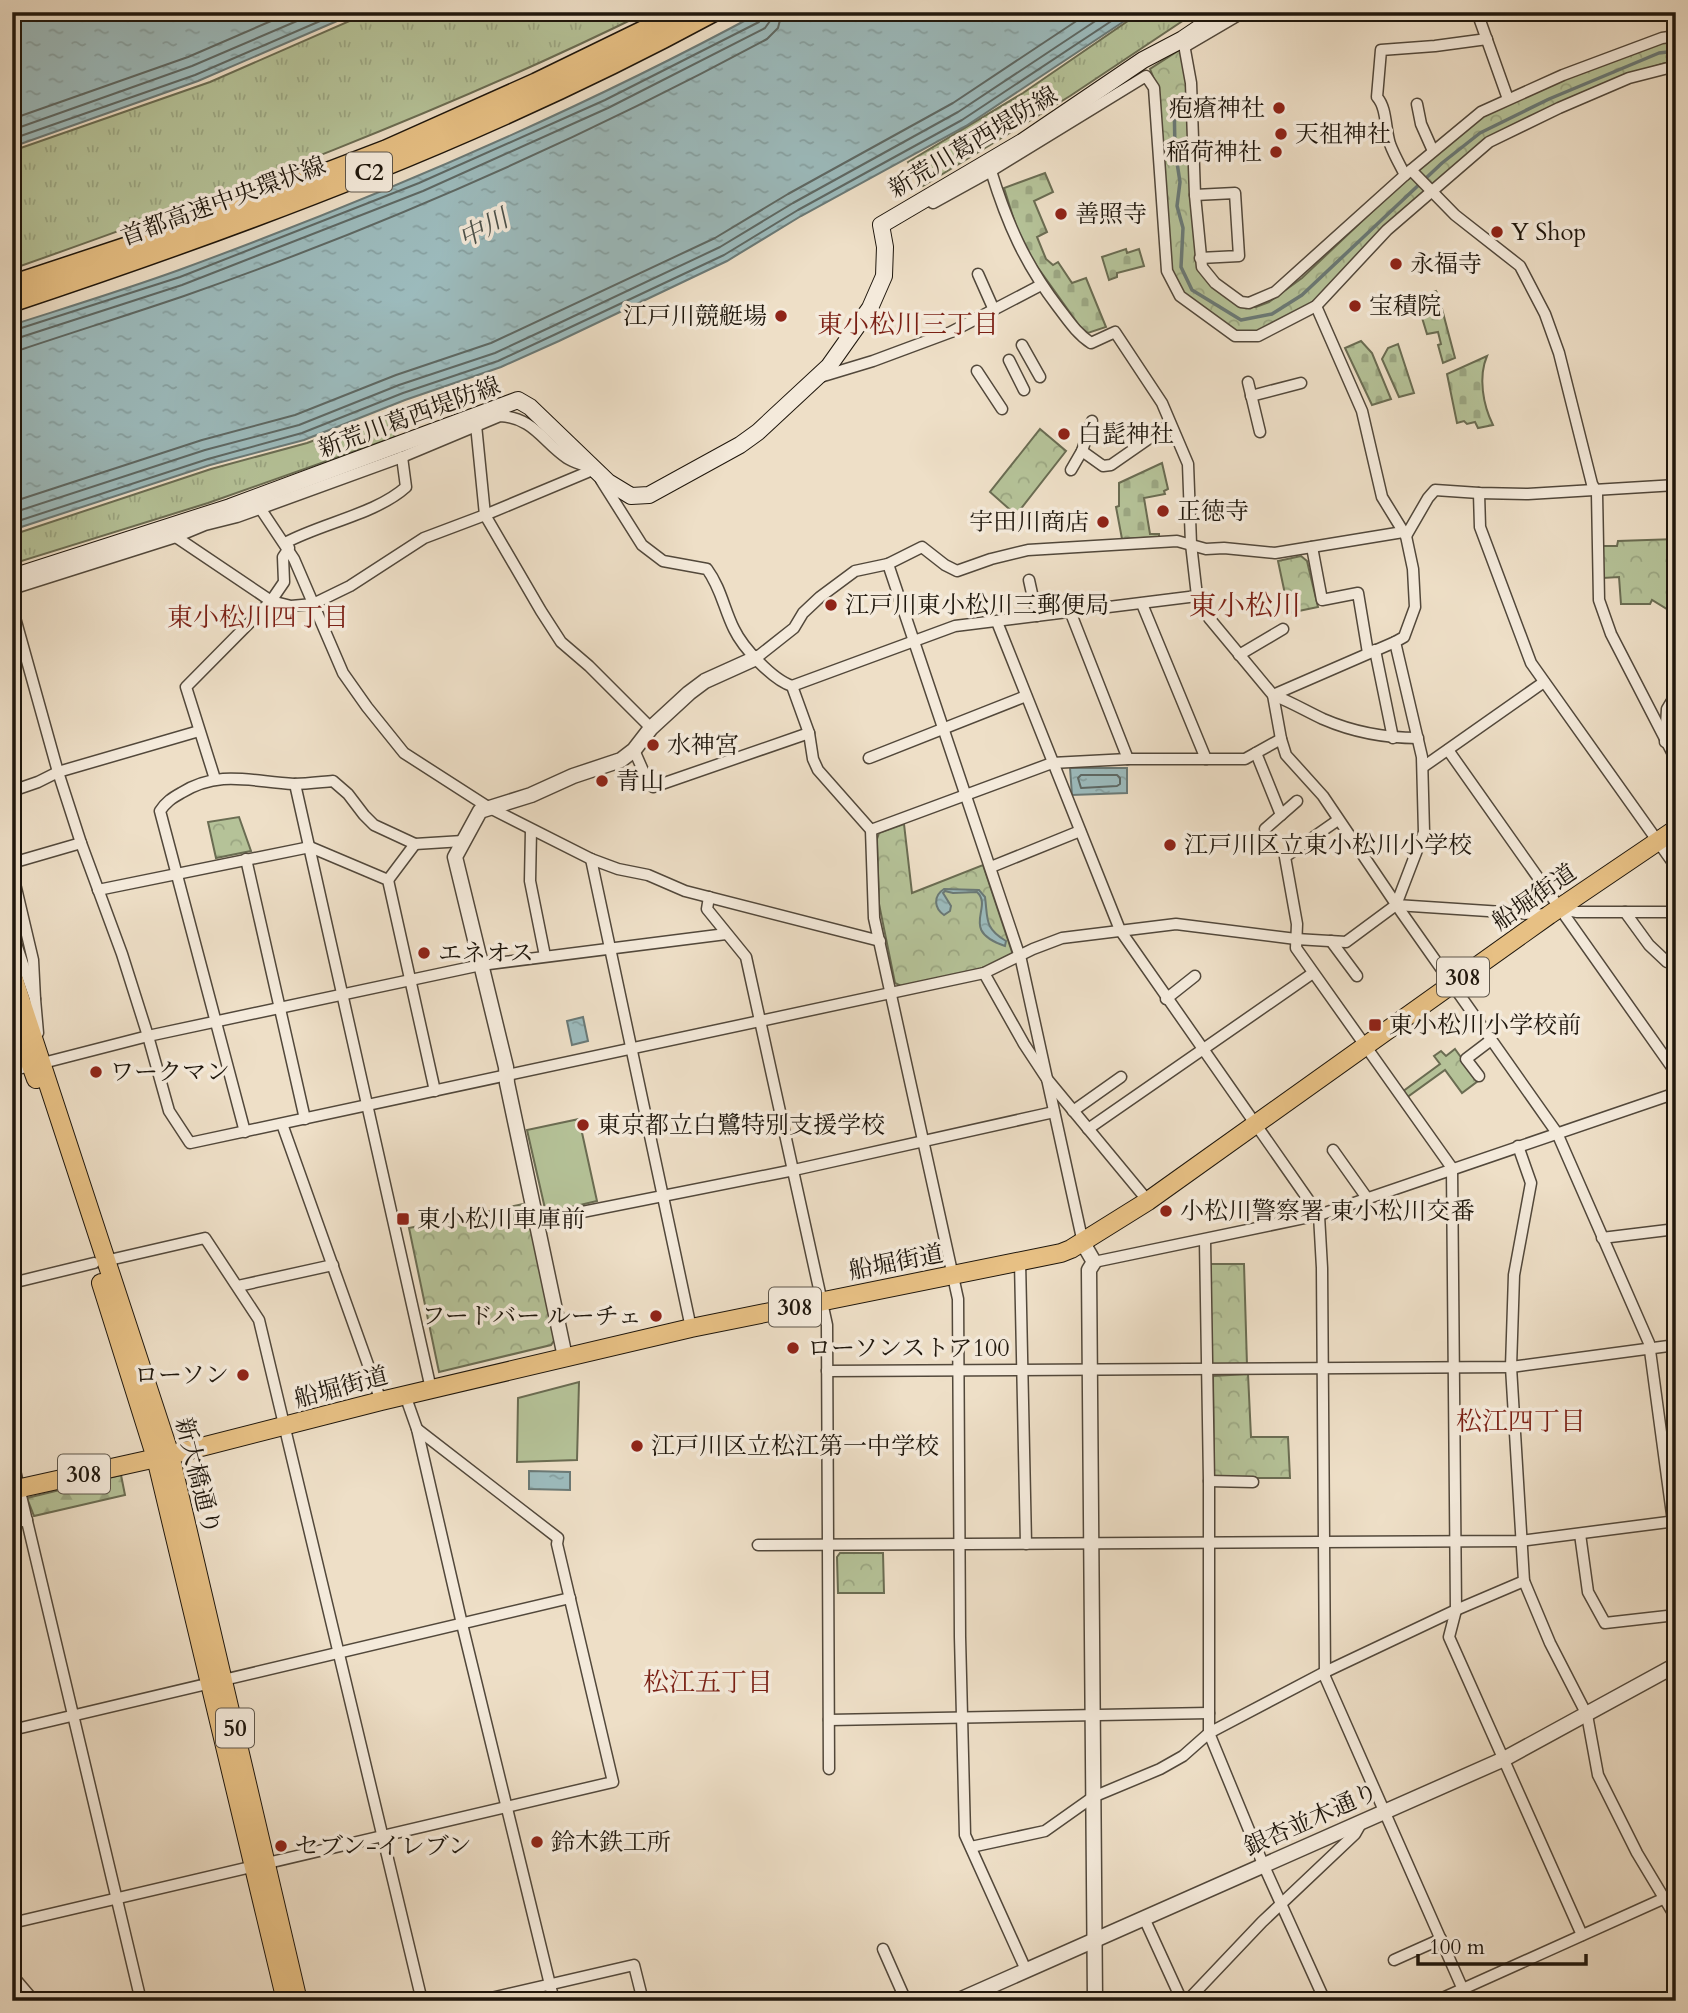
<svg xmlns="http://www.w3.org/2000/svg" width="1688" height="2013" font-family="Cardo,'Noto Serif JP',serif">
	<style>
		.grass { fill: url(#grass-tufts); stroke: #6a6c52; stroke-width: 2 }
		.forest { fill: url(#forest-firs); stroke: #6a6c52; stroke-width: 2 }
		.cemetery { fill: url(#cemetery-stones); stroke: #6a6c52; stroke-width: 2 }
		.park { fill: url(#park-crowns); stroke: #6a6c52; stroke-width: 2 }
		.pitch { fill: #b5c298; stroke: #6a6c52; stroke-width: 2 }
		.water { fill: url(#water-ripples); stroke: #6a7976; stroke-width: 2 }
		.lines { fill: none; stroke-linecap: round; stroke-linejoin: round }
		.shore { stroke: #5d6864; stroke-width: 2 }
		.stream { stroke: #6a7976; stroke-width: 3.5 }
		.minor-casing { stroke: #52483b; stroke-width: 13 }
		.tertiary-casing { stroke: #52483b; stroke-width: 17 }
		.secondary-casing { stroke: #1e160c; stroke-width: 18 }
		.primary-casing { stroke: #1e160c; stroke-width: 20 }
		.motorway-casing { stroke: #1e160c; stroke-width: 22 }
		.minor { stroke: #f4eadb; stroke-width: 10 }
		.tertiary { stroke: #f4eadb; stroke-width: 14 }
		.secondary { stroke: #f4eadb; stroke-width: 16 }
		.primary { stroke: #e7c084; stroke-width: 18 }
		.motorway { stroke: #e7c084; stroke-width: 19 }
		.rail-casing { stroke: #1e160c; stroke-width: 6 }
		.rail { stroke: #f4eadb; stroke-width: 3.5; stroke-dasharray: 10; stroke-linecap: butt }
		.poi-dot { fill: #8f2418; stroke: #f4eadb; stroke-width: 2.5 }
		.labels { text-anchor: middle; stroke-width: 7; stroke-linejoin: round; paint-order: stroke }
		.shield { fill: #f4eadb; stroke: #5e564a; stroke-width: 2 }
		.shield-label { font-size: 23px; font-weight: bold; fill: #1e160c }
		.poi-label { font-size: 24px; fill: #1e160c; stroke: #f4eadb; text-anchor: start }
		.street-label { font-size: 24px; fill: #1e160c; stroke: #f4eadb }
		.water-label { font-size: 26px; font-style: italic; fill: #4a504a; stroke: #f4eadb }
		.neighbourhood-label { font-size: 26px; fill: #7a1f14; stroke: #f4eadb }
		.quarter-label { font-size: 28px; fill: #7a1f14; stroke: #f4eadb }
	</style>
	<defs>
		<pattern id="grass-tufts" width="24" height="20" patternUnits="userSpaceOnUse" patternTransform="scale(1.75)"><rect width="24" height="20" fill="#b5c298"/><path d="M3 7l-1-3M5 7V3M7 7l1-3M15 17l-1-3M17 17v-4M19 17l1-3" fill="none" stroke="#9ba682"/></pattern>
		<pattern id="forest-firs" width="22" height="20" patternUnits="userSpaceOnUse" patternTransform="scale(1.75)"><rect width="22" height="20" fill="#b5c298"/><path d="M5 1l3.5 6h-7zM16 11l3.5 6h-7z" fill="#9ba682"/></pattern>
		<pattern id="cemetery-stones" width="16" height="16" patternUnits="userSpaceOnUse" patternTransform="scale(1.75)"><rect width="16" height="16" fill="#b5c298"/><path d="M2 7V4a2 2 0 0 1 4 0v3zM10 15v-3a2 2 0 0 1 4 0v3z" fill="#9ba682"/></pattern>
		<pattern id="park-crowns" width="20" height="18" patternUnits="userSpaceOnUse" patternTransform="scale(1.75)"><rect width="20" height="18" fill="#b5c298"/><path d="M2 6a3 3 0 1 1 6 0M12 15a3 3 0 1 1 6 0" fill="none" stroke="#9ba682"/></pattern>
		<pattern id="water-ripples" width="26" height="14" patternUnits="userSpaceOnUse" patternTransform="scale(1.75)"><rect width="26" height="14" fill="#9cbbbd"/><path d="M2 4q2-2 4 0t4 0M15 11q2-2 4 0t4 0" fill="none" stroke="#86a0a1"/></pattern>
	</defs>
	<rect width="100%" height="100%" fill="#eedfc7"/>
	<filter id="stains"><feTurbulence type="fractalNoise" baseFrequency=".00286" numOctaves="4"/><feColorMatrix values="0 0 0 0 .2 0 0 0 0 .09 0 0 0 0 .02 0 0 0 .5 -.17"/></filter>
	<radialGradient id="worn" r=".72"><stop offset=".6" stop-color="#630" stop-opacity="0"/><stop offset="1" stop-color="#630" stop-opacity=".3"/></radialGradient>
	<g class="grass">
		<path d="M370,12H647C442,113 228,193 12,269V151L210,82Z"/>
		<polygon points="1141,12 1196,12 1070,96 923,186 908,162 1023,93"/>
		<polygon points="386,414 395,437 208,503 12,564 12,535 211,469 307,443"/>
	</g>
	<polygon class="forest" points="121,1475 125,1495 34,1516 27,1498"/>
	<g class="cemetery">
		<polygon points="1045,173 1053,192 1034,201 1047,232 1037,237 1046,259 1053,265 1058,262 1072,283 1086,278 1106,327 1088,333 1081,328 1031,258 1019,236 1004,188"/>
		<polygon points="1126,249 1127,253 1139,249 1144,266 1117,273 1117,277 1109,280 1102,257"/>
		<polygon points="1436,291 1438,294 1455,358 1443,363 1438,345 1441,344 1438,332 1427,334 1420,311 1425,309 1420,297"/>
		<polygon points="1361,341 1372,353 1391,399 1372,405 1345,348"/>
		<polygon points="1398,344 1414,393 1399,397 1382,359 1388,348"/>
		<path d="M1487,356C1478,377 1483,405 1493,425L1478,428L1475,422L1467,424L1464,421L1457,423L1447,374Z"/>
		<polygon points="1162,463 1168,489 1164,491 1165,494 1144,498 1150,534 1159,534 1159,537 1122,539 1116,507 1119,506 1119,483"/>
	</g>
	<g class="park">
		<polygon points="1676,38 1676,63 1665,63 1630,74 1487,138 1434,184 1313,304 1264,331 1236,333 1183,295 1170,270 1158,89 1150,69 1181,49 1187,78 1197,263 1247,307 1256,307 1269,302 1302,278 1418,168 1480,117 1562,79"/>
		<polygon points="1040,429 1066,451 1016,515 990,492"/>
		<path d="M1676,539C1676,562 1679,588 1667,609L1652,600L1650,604H1621L1619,577L1603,578L1602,546H1617L1618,541Z"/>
		<polygon points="1301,556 1307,561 1318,607 1289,613 1278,561"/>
		<polygon points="239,817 251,851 216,858 208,822"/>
		<polygon points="904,824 912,893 983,865 1013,955 986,968 901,986 895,983 879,904 877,839 879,833"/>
		<polygon points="1455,1049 1478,1081 1462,1093 1445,1070 1406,1098 1402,1092 1440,1064 1434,1056 1441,1051 1446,1056"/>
		<polygon points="528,1203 556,1338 551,1345 439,1372 409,1228"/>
		<polygon points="1210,1264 1244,1264 1247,1365 1212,1366"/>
		<polygon points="1248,1374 1251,1437 1288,1437 1290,1478 1214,1478 1213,1376"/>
		<polygon points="840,1553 883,1553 884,1593 838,1593 837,1557"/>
	</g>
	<g class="pitch">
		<polygon points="579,1119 597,1201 546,1213 527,1130"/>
		<polygon points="579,1382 577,1460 517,1462 518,1398"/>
	</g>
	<g class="water">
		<polygon points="12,12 358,12 198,81 12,147"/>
		<path d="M761,12H1138L966,126L801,216L727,261L559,341L501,367L405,400L304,440L210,465L12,530V325C68,307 124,290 179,270C378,197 574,113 761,12Z"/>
		<polygon points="1070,768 1127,768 1127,793 1072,795"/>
		<path d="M944,889L979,890L985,897C988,919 984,928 1006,941L1005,946C958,930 994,908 977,892L953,893L945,891L943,893L951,906L950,911L944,915C934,908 933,896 944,889Z"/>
		<polygon points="583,1017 588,1041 572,1045 567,1021"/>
		<polygon points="529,1471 570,1472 570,1490 529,1489"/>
	</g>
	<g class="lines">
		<g class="shore">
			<polyline points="12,119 188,57 292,12"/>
			<polyline points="12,130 192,66 318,12"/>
			<polyline points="12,139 195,75 341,12"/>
			<polyline points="12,331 180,277 419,183 605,100 759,22 763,12"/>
			<polyline points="12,340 182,285 423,191 608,108 765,28 770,21 771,12"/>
			<path d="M12,351L23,349C77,331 131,314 184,296C384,226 581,139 767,39L778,28L782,12"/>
			<polyline points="12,502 202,440 295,415 396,375 491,343 715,238 788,194 953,103 1090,12"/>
			<polyline points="12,513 205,450 299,425 399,385 495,353 553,326 720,247 793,203 958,112 1109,12"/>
			<polyline points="12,523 208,459 302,433 403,393 498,361 556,334 724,255 798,210 962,120 1125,12"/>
			<polygon points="1081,775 1117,775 1120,778 1120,784 1117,786 1081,788 1078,778"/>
		</g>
		<polyline class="stream" points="1174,97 1175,150 1180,182 1177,206 1183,228 1181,267 1192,290 1241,320 1272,314 1302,295 1442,163 1480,133 1549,99 1659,53 1676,51"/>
		<g class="minor-casing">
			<g id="minor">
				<polyline points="1477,12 1508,99"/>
				<polyline points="1183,39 1191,83 1195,195 1202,267 1215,283 1241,302 1249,303 1275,292 1405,175 1481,112 1563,75 1662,38 1676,36"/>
				<polyline points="1186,46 1244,12"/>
				<polyline points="1417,104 1421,124 1433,151"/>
				<polyline points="1411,170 1455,215 1520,266 1545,314 1559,353 1592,484 1597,493 1599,600 1611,634 1676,760"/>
				<path d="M991,171C1007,223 1025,264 1058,307C1068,320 1077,334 1091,343L1115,332L1162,403L1188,464L1191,544L1197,596L1209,618L1273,695L1281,739L1286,755L1323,796L1402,913L1557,1133L1649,1343L1676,1544"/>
				<path d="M1405,175C1400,165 1394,155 1390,144C1385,129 1387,108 1377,97L1381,50L1435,46L1487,39"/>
				<polyline points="1195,195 1235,193 1239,256 1200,258"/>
				<polyline points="933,203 991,171 1146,76 1154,88 1167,271 1180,296 1235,336 1258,336 1316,306 1387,230 1489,142 1559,108 1629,78 1676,66"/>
				<polyline points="978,274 994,310"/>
				<polyline points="1316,306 1362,411 1382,497 1406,536 1413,569 1415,607 1404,637 1395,642 1422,757 1424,832 1396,905"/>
				<polyline points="1022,345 1040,377"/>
				<polyline points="1009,360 1024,390"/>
				<polyline points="977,371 1002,409"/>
				<polyline points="820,377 873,361 951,332 1041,285"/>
				<polyline points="1248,382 1260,432"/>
				<polyline points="1251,396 1301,383"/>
				<polyline points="476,425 485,515 541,611 561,642 589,666 651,728"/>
				<polyline points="1082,451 1103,466 1111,465 1170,424"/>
				<polyline points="1071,470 1082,451 1092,421"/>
				<path d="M601,480L642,545L663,561L707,569C721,588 724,609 734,629C743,648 773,680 792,686L809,733L813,759L818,770L871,830L874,918L958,1299L960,1637L965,1835L1026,1970"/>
				<polyline points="1479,493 1480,527 1531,663 1676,867"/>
				<polyline points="260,508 294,559 343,673 367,707 404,753 488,807 591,859 618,869 648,875 685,891 880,941"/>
				<polyline points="1406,536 1428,498 1435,490 1479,493 1528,494 1676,485"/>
				<polyline points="176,537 271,601 291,606 313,604 350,586 424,538 485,515 595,469"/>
				<path d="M285,543C322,523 376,514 406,487L402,457"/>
				<polyline points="1312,547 1322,600 1358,593 1368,653"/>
				<polyline points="888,564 1021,960 1083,1243"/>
				<polyline points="1029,580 1037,616"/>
				<path d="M12,589L176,537L205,525L237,517L402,457L500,416C534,418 542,441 567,458C573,462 581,464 588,467"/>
				<polyline points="1676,592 1673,602 1676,613"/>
				<polyline points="1142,604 1206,759"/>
				<polyline points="12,607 58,772 81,843 122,954 148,1036 169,1111 190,1143 984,973 1033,949 1062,938 1176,924 1296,939 1346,942 1396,905 1549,915"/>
				<polyline points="1070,611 1128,759"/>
				<polyline points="997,622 1120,930 1319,1215 1322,1268 1325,1677 1468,2001"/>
				<polyline points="1375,650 1393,738"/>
				<polyline points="1239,655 1283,629"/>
				<polyline points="756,658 794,628 803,613 820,597 855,571 888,564 922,547 945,565 957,571 991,559 1028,550 1177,541 1206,549 1224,548 1275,553 1403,532"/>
				<polyline points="792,686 955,626 1197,596"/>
				<path d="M1273,695C1291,702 1306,711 1323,719C1353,732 1385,738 1418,738"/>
				<polyline points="1273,695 1395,642"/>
				<polyline points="1665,742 1667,709 1676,694"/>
				<polyline points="634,750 648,782 653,787 809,733"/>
				<polyline points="1448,750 1676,1073"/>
				<polyline points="1256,753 1281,815"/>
				<polyline points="869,758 1026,696"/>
				<polyline points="1423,767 1544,682"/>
				<polyline points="215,779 186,687 271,601 284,582 283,557 289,548"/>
				<polyline points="295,784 431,1389"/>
				<polyline points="12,791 38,782 58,772 199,731"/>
				<polyline points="1338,820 1285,857 1297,924 1296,948 1452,1168 1456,1610 1449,1637 1582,1935"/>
				<polyline points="1265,829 1297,801"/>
				<polyline points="531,830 530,881 545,956"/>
				<polyline points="871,830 1052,763 1128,759 1245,759 1281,739"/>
				<polyline points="246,859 305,1119"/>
				<polyline points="591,859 691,1328"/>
				<polyline points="12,863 81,843"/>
				<polyline points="991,867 1080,831"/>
				<polyline points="12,871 33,960 35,999"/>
				<polyline points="388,880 415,844"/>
				<polyline points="98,890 310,847 388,880 435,1091"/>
				<polyline points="709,897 707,909 746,957 827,1325 829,1769"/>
				<polyline points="1559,908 1577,912 1676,912"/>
				<polyline points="1625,912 1649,945 1667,962"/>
				<polyline points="12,932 35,999 38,1033"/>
				<polyline points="1331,941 1357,976"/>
				<polyline points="984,973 1024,1044 1047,1079 1148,1201"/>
				<polyline points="1166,999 1195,976"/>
				<polyline points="43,1063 148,1036 481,965 726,934"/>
				<polyline points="12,1070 31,1066"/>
				<polyline points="1479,1076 1466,1059 1491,1040"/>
				<polyline points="1073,1111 1121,1077"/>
				<polyline points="282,1124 381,1401"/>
				<polyline points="1088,1129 1313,973"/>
				<path d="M245,1132L160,811C166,802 172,798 181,793C220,769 252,782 294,784C307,784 321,782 333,781L348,794L364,815L374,825L415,844L463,841"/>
				<polyline points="1518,1146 1531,1183 1514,1275 1511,1367 1524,1581 1550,1643 1587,1715 1598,1775 1637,1853 1676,1918"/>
				<polyline points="1333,1150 1367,1198"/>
				<polyline points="537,1221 794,1170 1054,1112"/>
				<polyline points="1602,1238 1676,1229"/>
				<polyline points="1205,1240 1209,1481 1209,1733 1263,1864 1325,2001"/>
				<polyline points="105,1261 205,1238 259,1320 422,2001"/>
				<polyline points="1020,1261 1026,1544"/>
				<polyline points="1094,1262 1319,1215 1676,1093"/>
				<polyline points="12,1283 94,1263"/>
				<polyline points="238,1286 333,1265"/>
				<polyline points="827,1371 1511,1367 1676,1345"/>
				<polyline points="405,1395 417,1429 462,1624 554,2001"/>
				<polyline points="12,1458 141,2001"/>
				<polyline points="1209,1481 1253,1482"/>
				<polyline points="12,1523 27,1520"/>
				<polyline points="1580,1534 1588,1592 1605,1623 1676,1615"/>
				<polyline points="758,1545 1520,1541 1676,1521"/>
				<polyline points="829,1720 1209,1713"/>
				<polyline points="12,1730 570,1598"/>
				<polyline points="971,1847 1045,1831 1093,1797 1160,1769 1183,1756 1209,1733 1325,1672 1456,1610 1524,1581"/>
				<polyline points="1144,1918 1182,2001"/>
				<polyline points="12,1923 613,1782 557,1544 558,1538 417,1429"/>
				<polyline points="883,1949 906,2001"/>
				<polyline points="1394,1960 1441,1939"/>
				<polyline points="12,1975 34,2001"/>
				<polyline points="478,2001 634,1965 643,2001"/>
				<polyline points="1187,2001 1262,1922 1355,1834 1363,1820"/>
				<polyline points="1436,2001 1676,1893"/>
			</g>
		</g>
		<g class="tertiary-casing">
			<g id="tertiary">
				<polyline points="1083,1243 1094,1262 1089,1270 1095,2001"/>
				<polyline points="565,1357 507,1083 506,1067 455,857 480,811 531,795 573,776 621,760 634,750 651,728 689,693 705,681 756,658"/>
				<polyline points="957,2001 1504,1759 1676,1665"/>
			</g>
		</g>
		<g class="secondary-casing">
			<polyline id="secondary" points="12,577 230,507 518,400 530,407 608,482 631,496 649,495 740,445 758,432 829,366 870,308 884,276 885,247 881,225 1022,142 1143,60 1183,39 1223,12"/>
		</g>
		<g class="primary-casing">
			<g id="primary">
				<polyline points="12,974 170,1455 298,2001"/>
				<polyline points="12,1013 36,1079"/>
				<polyline points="101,1283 156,1458 286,2001"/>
				<polyline points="12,1490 170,1455 381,1401 691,1328 1061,1253 1071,1249 1148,1201 1549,915 1676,829"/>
			</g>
		</g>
		<g class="motorway-casing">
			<g id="motorway">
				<polyline points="12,285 166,234 386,150 536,83 682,12"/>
				<path d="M12,302C252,222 490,133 713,12"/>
			</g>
		</g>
		<use href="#minor" class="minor"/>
		<use href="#tertiary" class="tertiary"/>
		<use href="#secondary" class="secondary"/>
		<use href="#primary" class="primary"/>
		<use href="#motorway" class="motorway"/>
		<g class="rail-casing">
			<polyline id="rail" points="12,1990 15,1993"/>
		</g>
		<use href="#rail" class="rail"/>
	</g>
	<g class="poi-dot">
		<circle cx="1279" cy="108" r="7"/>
		<circle cx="1281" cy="134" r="7"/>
		<circle cx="1276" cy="152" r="7"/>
		<circle cx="1061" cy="214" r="7"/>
		<circle cx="1497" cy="232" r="7"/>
		<circle cx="1396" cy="264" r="7"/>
		<circle cx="1355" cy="306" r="7"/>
		<circle cx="781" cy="316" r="7"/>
		<circle cx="1064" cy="434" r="7"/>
		<circle cx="1163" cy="511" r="7"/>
		<circle cx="1103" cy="522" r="7"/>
		<circle cx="831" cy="605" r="7"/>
		<circle cx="653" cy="745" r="7"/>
		<circle cx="602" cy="781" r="7"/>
		<circle cx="1170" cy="845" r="7"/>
		<circle cx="424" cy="953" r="7"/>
		<rect x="1368" y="1018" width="14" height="14" rx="3.5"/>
		<circle cx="96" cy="1072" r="7"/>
		<circle cx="583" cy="1125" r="7"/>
		<circle cx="1166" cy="1211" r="7"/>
		<rect x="396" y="1212" width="14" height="14" rx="3.5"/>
		<circle cx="656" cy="1316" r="7"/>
		<circle cx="793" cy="1348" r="7"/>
		<circle cx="243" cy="1375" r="7"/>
		<circle cx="637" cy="1446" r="7"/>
		<circle cx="537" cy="1842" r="7"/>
		<circle cx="281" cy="1846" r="7"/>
	</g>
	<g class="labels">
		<g class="shield">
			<rect x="346" y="152.5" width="46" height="39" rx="5"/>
			<rect x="1437" y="957.5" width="52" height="39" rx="5"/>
			<rect x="769" y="1287.5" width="52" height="39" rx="5"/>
			<rect x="58" y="1454.5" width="52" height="39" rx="5"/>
			<rect x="216" y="1708.5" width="38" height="39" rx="5"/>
		</g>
		<g class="shield-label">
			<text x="369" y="180">C2</text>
			<text x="1463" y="985">308</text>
			<text x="795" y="1315">308</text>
			<text x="84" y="1482">308</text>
			<text x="235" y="1736">50</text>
		</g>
		<g class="poi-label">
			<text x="1265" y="116" text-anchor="end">疱瘡神社</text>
			<text x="1295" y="142">天祖神社</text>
			<text x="1262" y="160" text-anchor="end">稲荷神社</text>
			<text x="1075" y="222">善照寺</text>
			<text x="1511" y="240">Y Shop</text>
			<text x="1410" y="272">永福寺</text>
			<text x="1369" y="314">宝積院</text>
			<text x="767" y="324" text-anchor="end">江戸川競艇場</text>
			<text x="1078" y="442">白髭神社</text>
			<text x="1177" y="519">正徳寺</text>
			<text x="1089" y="530" text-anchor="end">宇田川商店</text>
			<text x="845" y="613">江戸川東小松川三郵便局</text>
			<text x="667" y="753">水神宮</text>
			<text x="616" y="789">青山</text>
			<text x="1184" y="853">江戸川区立東小松川小学校</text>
			<text x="438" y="961">エネオス</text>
			<text x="1389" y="1033">東小松川小学校前</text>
			<text x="110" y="1080">ワークマン</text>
			<text x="597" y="1133">東京都立白鷺特別支援学校</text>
			<text x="1180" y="1219">小松川警察署 東小松川交番</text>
			<text x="417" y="1227">東小松川車庫前</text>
			<text x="642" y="1324" text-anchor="end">フードバー ルーチェ</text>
			<text x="807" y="1356">ローソンストア100</text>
			<text x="229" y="1383" text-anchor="end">ローソン</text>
			<text x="651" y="1454">江戸川区立松江第一中学校</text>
			<text x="551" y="1850">鈴木鉄工所</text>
			<text x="295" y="1854">セブン-イレブン</text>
		</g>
		<g class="street-label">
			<text transform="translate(973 142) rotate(-31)" y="8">新荒川葛西堤防線</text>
			<text transform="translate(223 201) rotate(-20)" y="8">首都高速中央環状線</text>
			<text transform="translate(409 417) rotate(-20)" y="8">新荒川葛西堤防線</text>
			<text transform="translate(1534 897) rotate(-35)" y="8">船堀街道</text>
			<text transform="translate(896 1262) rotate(-11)" y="8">船堀街道</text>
			<text transform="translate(341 1387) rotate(-15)" y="8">船堀街道</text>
			<text transform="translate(198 1476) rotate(76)" y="8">新大橋通り</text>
			<text transform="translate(1311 1819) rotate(-24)" y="8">銀杏並木通り</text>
		</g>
		<g class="water-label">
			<text transform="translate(483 228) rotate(-27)" y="9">中川</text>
		</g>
		<g class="neighbourhood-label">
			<text x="908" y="333">東小松川三丁目</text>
			<text x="258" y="626">東小松川四丁目</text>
			<text x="1521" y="1430">松江四丁目</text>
			<text x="708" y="1691">松江五丁目</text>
		</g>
		<g class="quarter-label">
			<text x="1245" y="615">東小松川</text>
		</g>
	</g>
	<rect width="1688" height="2013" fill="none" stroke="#eedfc7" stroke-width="42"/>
	<rect x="14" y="14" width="1660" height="1985" fill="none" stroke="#1e160c" stroke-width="3.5"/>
	<rect x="21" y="21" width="1646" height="1971" fill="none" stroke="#1e160c" stroke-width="2"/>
	<path d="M1418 1954v10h168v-10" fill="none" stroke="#1e160c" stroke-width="3.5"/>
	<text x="1429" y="1954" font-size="21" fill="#1e160c" stroke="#f4eadb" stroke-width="5" paint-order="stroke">100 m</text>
	<rect width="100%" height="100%" filter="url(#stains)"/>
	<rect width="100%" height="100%" fill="url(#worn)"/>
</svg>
